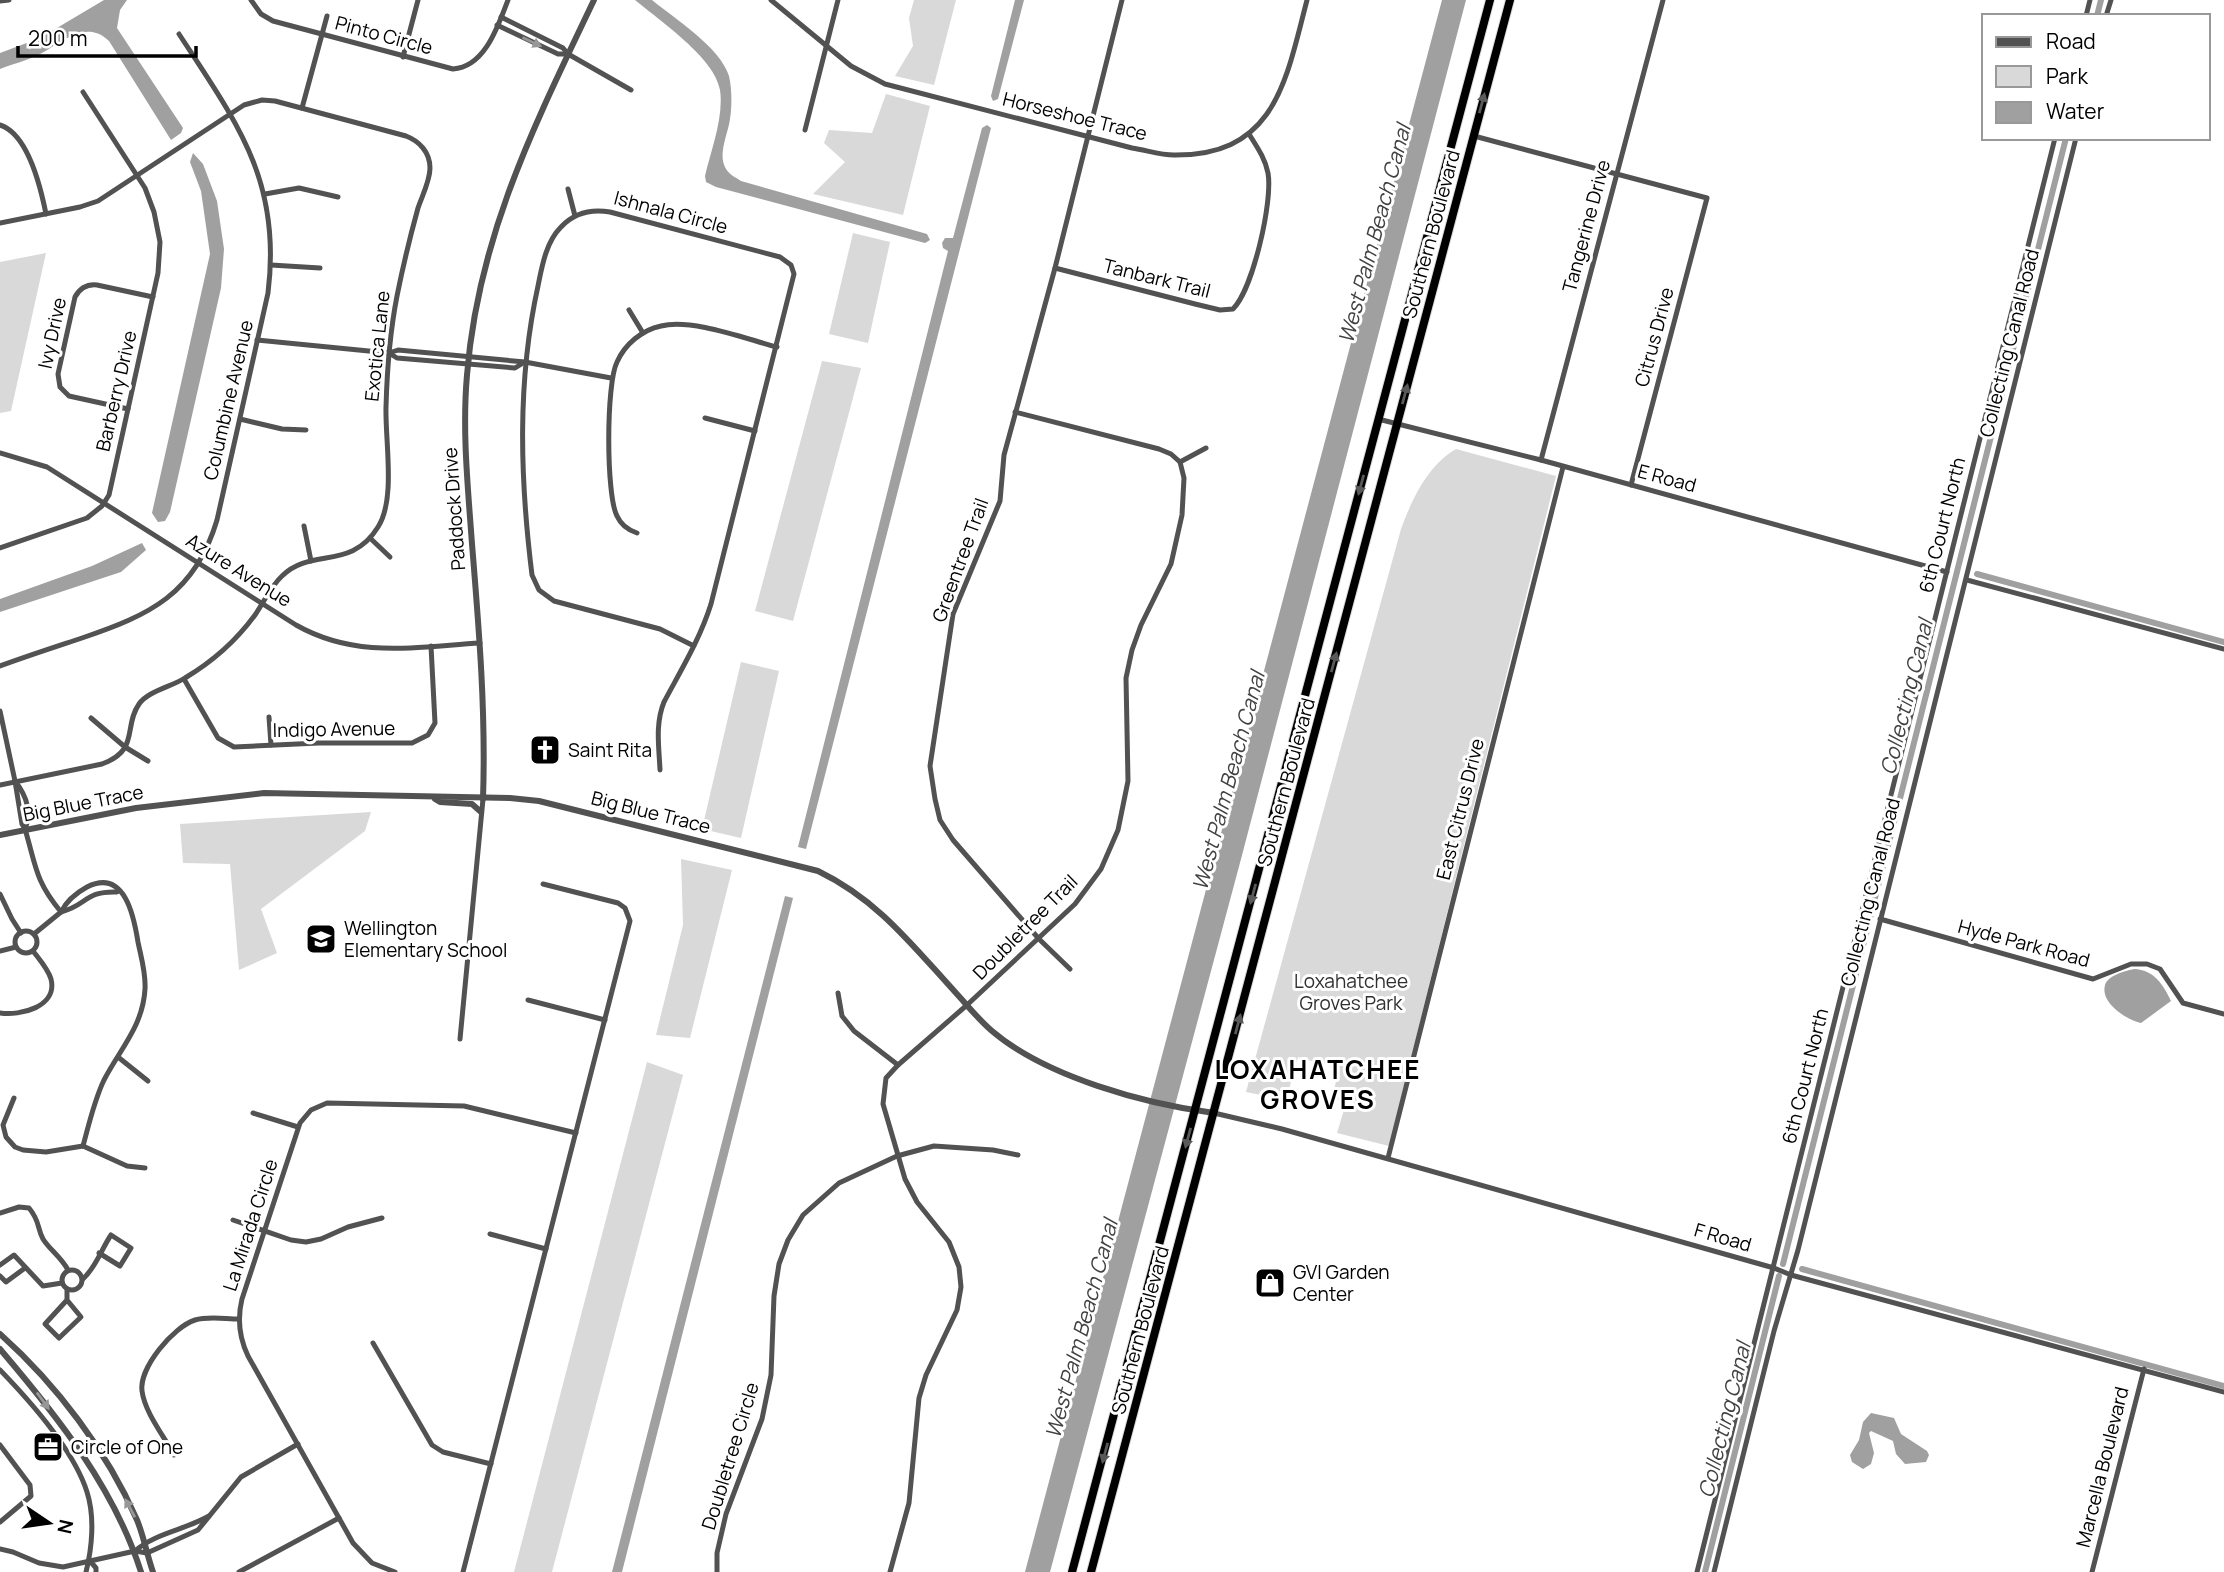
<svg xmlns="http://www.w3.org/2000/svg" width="2224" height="1572" font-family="Manrope,sans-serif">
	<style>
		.green { fill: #d9d9d9 }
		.water { fill: #a0a0a0 }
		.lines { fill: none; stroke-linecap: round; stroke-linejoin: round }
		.canal { stroke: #a0a0a0; stroke-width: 6 }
		.trunk-casing { stroke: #dbdbdb; stroke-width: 10 }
		.minor { stroke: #525252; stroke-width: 5 }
		.tertiary { stroke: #525252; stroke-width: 6 }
		.trunk { stroke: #000; stroke-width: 8 }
		.oneway { fill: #979797 }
		.oneway2 { fill: #595959 }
		.labels { text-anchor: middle; stroke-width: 6; stroke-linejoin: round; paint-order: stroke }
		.street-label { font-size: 19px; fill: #000; stroke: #fff }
		.poi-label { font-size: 19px; fill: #000; stroke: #fff; text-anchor: start }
		.park-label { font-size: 19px; fill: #303030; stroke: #fff }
		.water-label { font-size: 21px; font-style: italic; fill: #414141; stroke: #fff }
		.district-label { font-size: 26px; font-weight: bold; letter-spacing: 2px; fill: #000; stroke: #fff }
	</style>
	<rect width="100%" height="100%" fill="#fff"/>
	<g class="green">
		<polygon points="914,0 956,0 934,85 895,76 913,46 909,18"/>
		<polygon points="886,94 930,106 903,215 813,194 845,162 824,143 829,130 872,133"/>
		<polygon points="853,233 890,242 868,343 829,334"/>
		<polygon points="46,253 11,411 0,413 0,262"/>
		<polygon points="822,361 861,368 793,621 755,611"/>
		<path d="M1456,449L1556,476L1389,1146L1337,1133L1346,1103L1332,1098L1339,1069L1298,1057L1286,1100L1246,1092L1401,529C1412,499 1428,465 1456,449Z"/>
		<polygon points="741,662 779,671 741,838 702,829"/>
		<polygon points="371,812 365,831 261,909 277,953 239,970 230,864 183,863 180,824"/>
		<polygon points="681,859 732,870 690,1038 656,1035 683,925"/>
		<polygon points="647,1062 683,1075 552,1572 514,1572"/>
	</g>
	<g class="water">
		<path d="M104,0H127L120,10L117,28L183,128L181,133L171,140L109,41C85,18 61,44 38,55C26,61 12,64 0,69V53L40,38Z"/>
		<path d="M635,0H652C675,19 720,47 729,76C732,89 732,106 730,119C728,134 718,153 725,167C728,174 735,177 741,181L927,234L930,240L925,243L716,187L706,182L705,176C711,150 724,117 720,90C715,58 660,21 635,0Z"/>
		<polygon points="1015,0 1024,0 998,99 993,101 991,96"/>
		<polygon points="1442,0 1466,0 1241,859 1050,1572 1025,1572"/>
		<polygon points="987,125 991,128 806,849 798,847 948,251 943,248 942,243 945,238 953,238 982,128"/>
		<polygon points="193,153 203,164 217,201 224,249 221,288 170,512 165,521 158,522 152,513 210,254 201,191 190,162"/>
		<polygon points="142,543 146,550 121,572 0,612 0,599 92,566"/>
		<polygon points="785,896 793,898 622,1572 612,1572"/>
		<path d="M2134,969C2154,970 2163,984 2171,1001L2141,1023C2127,1020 2100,1003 2105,985C2108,975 2126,971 2134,969Z"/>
		<polygon points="1871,1413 1894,1418 1901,1434 1927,1451 1929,1455 1926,1462 1905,1464 1896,1454 1893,1441 1871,1431 1869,1433 1874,1453 1871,1464 1863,1469 1852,1462 1850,1455 1859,1440 1863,1422"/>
	</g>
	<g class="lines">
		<g class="canal">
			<polyline points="2097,16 2101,0"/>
			<polyline points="1977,574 2224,642"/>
			<polyline points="1783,1264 2066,138"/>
			<polyline points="1802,1269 2224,1386"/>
			<polyline points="1705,1572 1779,1276"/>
		</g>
		<g class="trunk-casing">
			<g id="trunk">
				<polyline points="1072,1572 1490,0"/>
				<polyline points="1091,1572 1510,0"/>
			</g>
		</g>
		<g class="minor">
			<path d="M251,0L261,14L273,21L453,69C485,67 498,26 508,0"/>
			<path d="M771,0L851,66L885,84L1132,148C1146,150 1160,155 1174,155C1276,156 1286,80 1307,0"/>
			<polyline points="0,1 9,0"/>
			<polyline points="2086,16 2090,0"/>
			<polyline points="2106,16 2111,0"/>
			<polyline points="501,17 563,48 568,54 631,90"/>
			<polyline points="497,25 558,54 568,54"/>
			<polyline points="403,57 418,0"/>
			<polyline points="302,108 327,16"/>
			<path d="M0,125C28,134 41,189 46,214"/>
			<polyline points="805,130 838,0"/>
			<polyline points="1474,136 1707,198 1631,485"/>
			<polyline points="568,189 575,216"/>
			<polyline points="265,194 299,188 338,197"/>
			<path d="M0,223L80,207L98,201L244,105L262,100L275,101L406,136C419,141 430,152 430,168C430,181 422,196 418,208C410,237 403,266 397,296C390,332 387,370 386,407C385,441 396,499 378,527C351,571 311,547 282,576C271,586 264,602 255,615C236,641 212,662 185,678C171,687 148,691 139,704C123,727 140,750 102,764L0,785"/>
			<polyline points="271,265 320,268"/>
			<path d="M1055,268L1195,304L1220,310L1233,309C1253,289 1273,201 1268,173C1265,158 1257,147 1249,134"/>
			<polyline points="629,310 643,333"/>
			<polyline points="257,340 389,353 398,350 525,362 611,378"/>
			<polyline points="389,353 397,358 515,368 523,363"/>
			<path d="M128,409L69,396L60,387L58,374L75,297C80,288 87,284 97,285L153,297"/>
			<polyline points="705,418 755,431"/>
			<polyline points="240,419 282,429 306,430"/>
			<polyline points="1378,419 1541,460 1947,572"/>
			<path d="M0,453L47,467L296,625C356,659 415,647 480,643"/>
			<polyline points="1541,460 1663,0"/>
			<polyline points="1180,462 1206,448"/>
			<polyline points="304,526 311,561"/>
			<path d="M637,533C628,530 621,525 617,516C606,495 606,384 617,362C625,344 642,330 661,326C691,318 746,339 777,347"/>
			<polyline points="370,538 390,557"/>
			<polyline points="0,548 87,518 102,506 109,495 158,273 160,242 154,212 145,188 83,92"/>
			<polyline points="1967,580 2224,649"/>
			<path d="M0,666C27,656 55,647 82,638C150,615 195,594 217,520L268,293C282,181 237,123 179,34"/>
			<polyline points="184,679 218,738 234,747 319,743 412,743 428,735 435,723 431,646"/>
			<path d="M0,711L15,781L22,824L25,829C36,866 35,881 61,912L34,934"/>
			<polyline points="269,717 271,745"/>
			<polyline points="91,718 125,747 148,761"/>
			<path d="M660,770C659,747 655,724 664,702C681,670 700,639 711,604L794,274L791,265L780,257L610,212C592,209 574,213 561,227C546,242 542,266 538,286C517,381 520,478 532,575L539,590L554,601L660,629L694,646"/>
			<path d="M15,781C26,795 32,812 25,829"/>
			<polyline points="0,894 12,919 21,933"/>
			<path d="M61,912C67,900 76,893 87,887C125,868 134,917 138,942C141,957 146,973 145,989C143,1026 120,1049 104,1080C94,1101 89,1124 83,1146"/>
			<path d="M61,912C88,905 84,891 117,892"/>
			<polyline points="1880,919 2093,979 2131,964 2147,964 2160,969 2183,1003 2224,1014"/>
			<circle cx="26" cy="942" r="11"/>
			<polyline points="0,951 16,947"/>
			<polyline points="1070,969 1039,939 953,840 940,820 935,799 930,766 953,614 1000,501 1004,455 1055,268 1122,0"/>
			<polyline points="838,993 842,1016 854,1031 898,1065"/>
			<polyline points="528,1000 605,1020"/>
			<path d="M0,1013C20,1016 58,1007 51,979C48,969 39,959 33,951"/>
			<polyline points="460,1039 483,799"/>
			<polyline points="118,1057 148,1081"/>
			<polyline points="14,1098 3,1125 6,1137 15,1147 23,1150 46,1152 83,1146 127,1166 145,1168"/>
			<polyline points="253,1113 298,1127"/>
			<polyline points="1214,1113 1282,1129 1774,1268 1791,1275 2224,1392"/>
			<polyline points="1388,1158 1563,467"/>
			<path d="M0,1213L19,1207L29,1208C40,1221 37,1228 43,1239C49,1249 61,1257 68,1270"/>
			<polyline points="233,1220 291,1240 306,1242 321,1239 348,1227 382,1218"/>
			<polyline points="490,1234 546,1249"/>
			<polyline points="0,1265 14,1255 43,1286 62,1283"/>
			<circle cx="72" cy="1280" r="10"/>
			<polyline points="0,1276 6,1282 25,1268"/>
			<path d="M83,1279C96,1267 101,1250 111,1235L131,1248L120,1266L99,1253"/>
			<polyline points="67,1289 67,1300 81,1317 59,1338 45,1324 67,1300"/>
			<polyline points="373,1343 432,1445 443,1452 491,1464"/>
			<path d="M0,1370C30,1401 74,1451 87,1492C95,1517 92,1548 86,1572"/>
			<polyline points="0,1445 30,1485 31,1496 0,1522"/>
			<path d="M174,1455C164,1436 145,1413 142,1391C139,1368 173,1327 195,1320C208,1316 225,1319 239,1319"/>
			<polyline points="0,1549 13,1552 39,1563 63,1567 135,1551 147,1553 198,1530 241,1477 298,1444"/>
			<path d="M135,1551C155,1533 185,1530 209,1516"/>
			<polyline points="90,1561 96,1568 96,1572"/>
			<polyline points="239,1572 339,1518"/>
			<path d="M395,1572L372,1563L353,1543L248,1356C239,1337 237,1319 242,1299L300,1123L311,1110L327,1103L464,1106L576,1133"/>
			<polyline points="463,1572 630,921 625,908 618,903 543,884"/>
			<polyline points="717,1572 717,1553 726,1514 762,1419 771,1375 774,1296 779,1264 788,1240 803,1215 839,1183 897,1156 934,1146 993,1150 1018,1155"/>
			<polyline points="890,1572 909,1503 919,1398 926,1375 957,1310 961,1287 959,1267 949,1242 917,1202 905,1179 883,1104 886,1078 898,1065 967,1005 1075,904 1101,869 1118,830 1128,781 1126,678 1132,650 1141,625 1171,564 1182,515 1184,478 1180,462 1171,454 1159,449 1015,412"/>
			<polyline points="1697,1572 2055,138"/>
			<polyline points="1714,1572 1774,1331 1798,1250 2076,138"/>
			<polyline points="2092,1572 2144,1369"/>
		</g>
		<g class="tertiary">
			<polyline points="435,799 440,802 472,804 481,812"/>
			<path d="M483,799C486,713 479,629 472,544C468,488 462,431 467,375C478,236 535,124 594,0"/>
			<path d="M0,835L136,808L264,793L510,798L539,801L818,871C878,900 912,945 956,993C968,1006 979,1020 992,1031C1046,1077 1145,1104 1214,1113"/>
			<path d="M0,1334C56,1384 107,1451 137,1520C144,1537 147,1555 153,1572"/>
			<path d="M0,1349C57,1416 114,1487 141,1572"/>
		</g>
		<use href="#trunk" class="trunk"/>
	</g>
	<defs><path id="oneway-solid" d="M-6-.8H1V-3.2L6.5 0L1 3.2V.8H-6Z" transform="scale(1.75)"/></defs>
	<g class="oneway">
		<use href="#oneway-solid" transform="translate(532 42) rotate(25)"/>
		<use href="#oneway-solid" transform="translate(43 1401) rotate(54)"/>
		<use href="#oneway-solid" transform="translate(130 1508) rotate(-118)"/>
	</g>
	<g class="oneway2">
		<use href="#oneway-solid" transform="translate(1482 103) rotate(-75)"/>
		<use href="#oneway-solid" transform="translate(1405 394) rotate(-75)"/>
		<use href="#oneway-solid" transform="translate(1361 485) rotate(105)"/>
		<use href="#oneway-solid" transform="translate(1334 662) rotate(-75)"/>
		<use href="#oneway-solid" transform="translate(1253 894) rotate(105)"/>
		<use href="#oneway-solid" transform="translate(1238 1024) rotate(-75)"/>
		<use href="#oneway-solid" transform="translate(1188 1138) rotate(105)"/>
		<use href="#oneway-solid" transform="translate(1105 1453) rotate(105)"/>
	</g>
	<defs>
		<g id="church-square" transform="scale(1.575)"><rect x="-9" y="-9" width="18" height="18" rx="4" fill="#000" stroke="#fff"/><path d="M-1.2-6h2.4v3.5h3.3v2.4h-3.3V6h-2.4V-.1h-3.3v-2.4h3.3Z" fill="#fff"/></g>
		<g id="school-square" transform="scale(1.575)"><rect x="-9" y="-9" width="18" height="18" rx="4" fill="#000" stroke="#fff"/><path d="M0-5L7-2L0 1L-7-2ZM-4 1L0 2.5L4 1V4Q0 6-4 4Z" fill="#fff"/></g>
		<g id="shop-square" transform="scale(1.575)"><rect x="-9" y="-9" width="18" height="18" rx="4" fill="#000" stroke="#fff"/><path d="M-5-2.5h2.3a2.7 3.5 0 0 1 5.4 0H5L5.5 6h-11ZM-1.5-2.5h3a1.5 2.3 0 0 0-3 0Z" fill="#fff"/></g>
		<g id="office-square" transform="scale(1.575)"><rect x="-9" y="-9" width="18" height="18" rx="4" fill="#000" stroke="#fff"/><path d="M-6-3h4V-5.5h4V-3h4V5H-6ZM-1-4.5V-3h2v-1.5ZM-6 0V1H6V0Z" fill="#fff"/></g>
	</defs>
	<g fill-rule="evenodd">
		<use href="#church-square" x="545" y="750"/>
		<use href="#school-square" x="321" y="939"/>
		<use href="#shop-square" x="1270" y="1283"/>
		<use href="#office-square" x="48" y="1447"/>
	</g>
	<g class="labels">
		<g class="street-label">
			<text transform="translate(384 35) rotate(15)" y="7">Pinto Circle</text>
			<text transform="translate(1075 116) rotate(14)" y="7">Horseshoe Trace</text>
			<text transform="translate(671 212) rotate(15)" y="7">Ishnala Circle</text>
			<text transform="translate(1586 226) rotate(-75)" y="7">Tangerine Drive</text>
			<text transform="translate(1431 234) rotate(-75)" y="7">Southern Boulevard</text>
			<text transform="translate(1157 278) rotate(14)" y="7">Tanbark Trail</text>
			<text transform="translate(52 333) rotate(-78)" y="7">Ivy Drive</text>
			<text transform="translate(1654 337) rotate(-75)" y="7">Citrus Drive</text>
			<text transform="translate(2009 343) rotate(-76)" y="7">Collecting Canal Road</text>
			<text transform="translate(377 346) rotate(-84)" y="7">Exotica Lane</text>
			<text transform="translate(116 391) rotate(-77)" y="7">Barberry Drive</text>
			<text transform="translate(228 400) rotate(-77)" y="7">Columbine Avenue</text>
			<text transform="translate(1667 478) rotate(15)" y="7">E Road</text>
			<text transform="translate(454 509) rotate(-94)" y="7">Paddock Drive</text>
			<text transform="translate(1942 525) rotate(-76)" y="7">6th Court North</text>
			<text transform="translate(960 560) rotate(-70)" y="7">Greentree Trail</text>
			<text transform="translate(239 570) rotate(32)" y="7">Azure Avenue</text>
			<text transform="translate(334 729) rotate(-1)" y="7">Indigo Avenue</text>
			<text transform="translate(1286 782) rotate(-75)" y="7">Southern Boulevard</text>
			<text transform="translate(83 803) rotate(-11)" y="7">Big Blue Trace</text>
			<text transform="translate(1460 809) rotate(-76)" y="7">East Citrus Drive</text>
			<text transform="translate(651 812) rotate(14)" y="7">Big Blue Trace</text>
			<text transform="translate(1870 892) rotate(-76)" y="7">Collecting Canal Road</text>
			<text transform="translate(1025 927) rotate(-45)" y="7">Doubletree Trail</text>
			<text transform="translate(2024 943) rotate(15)" y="7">Hyde Park Road</text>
			<text transform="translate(1805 1076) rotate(-76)" y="7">6th Court North</text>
			<text transform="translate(250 1225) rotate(-72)" y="7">La Mirada Circle</text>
			<text transform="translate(1723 1237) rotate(16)" y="7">F Road</text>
			<text transform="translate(1140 1330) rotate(-75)" y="7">Southern Boulevard</text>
			<text transform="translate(730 1456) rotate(-73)" y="7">Doubletree Circle</text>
			<text transform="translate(2102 1467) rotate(-76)" y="7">Marcella Boulevard</text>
		</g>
		<g class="poi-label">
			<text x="568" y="757">Saint Rita</text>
			<text x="344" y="935">Wellington<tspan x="344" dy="22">Elementary School</tspan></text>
			<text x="1293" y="1279">GVI Garden<tspan x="1293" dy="22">Center</tspan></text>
			<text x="71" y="1454">Circle of One</text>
		</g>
		<g class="park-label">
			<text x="1351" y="988">Loxahatchee<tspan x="1351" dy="22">Groves Park</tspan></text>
		</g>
		<g class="water-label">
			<text transform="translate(1375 234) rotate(-75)" y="7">West Palm Beach Canal</text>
			<text transform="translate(1907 697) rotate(-76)" y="7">Collecting Canal</text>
			<text transform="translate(1229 781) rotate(-75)" y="7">West Palm Beach Canal</text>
			<text transform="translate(1082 1329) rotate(-75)" y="7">West Palm Beach Canal</text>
			<text transform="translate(1725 1420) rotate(-76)" y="7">Collecting Canal</text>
		</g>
		<g class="district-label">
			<text x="1318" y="1079">LOXAHATCHEE<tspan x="1318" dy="30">GROVES</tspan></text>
		</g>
	</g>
	<rect x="1982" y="14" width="228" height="126" fill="#ffffff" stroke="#999999" stroke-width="2"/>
	<rect x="1996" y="37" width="35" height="10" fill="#525252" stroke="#999999" stroke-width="2"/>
	<text x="2046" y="49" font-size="21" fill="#000000">Road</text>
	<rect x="1996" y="66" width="35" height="21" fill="#d9d9d9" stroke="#999999" stroke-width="2"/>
	<text x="2046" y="84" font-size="21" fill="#000000">Park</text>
	<rect x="1996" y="102" width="35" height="21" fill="#a0a0a0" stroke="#999999" stroke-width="2"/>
	<text x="2046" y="119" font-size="21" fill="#000000">Water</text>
	<g transform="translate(49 1523) rotate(103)" stroke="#ffffff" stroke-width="5" paint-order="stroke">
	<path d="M0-5L12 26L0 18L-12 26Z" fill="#000000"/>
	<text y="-10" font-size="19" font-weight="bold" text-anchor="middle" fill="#000000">N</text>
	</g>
	<path d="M18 46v10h178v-10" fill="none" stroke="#000000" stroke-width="3.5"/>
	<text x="28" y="46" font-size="21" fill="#000000" stroke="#ffffff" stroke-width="5" paint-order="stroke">200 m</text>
</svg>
